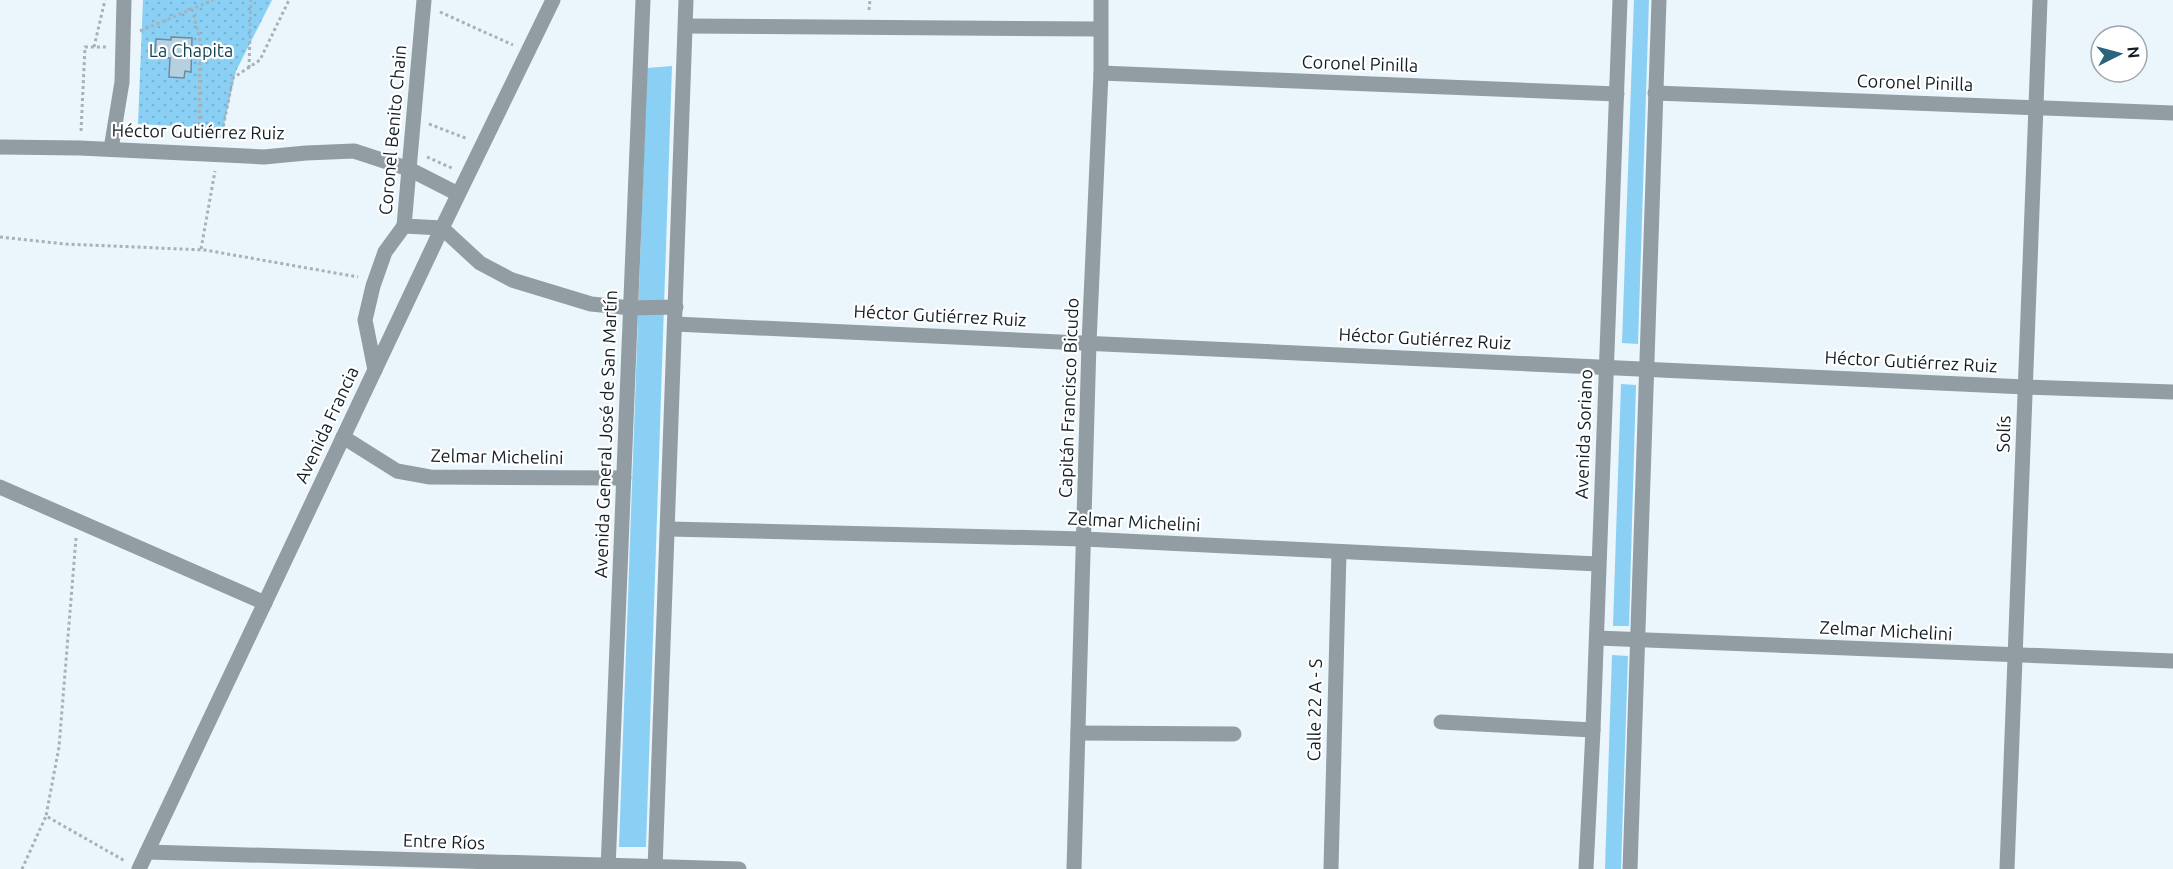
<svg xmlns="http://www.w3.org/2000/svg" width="2173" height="869" font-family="Ubuntu,sans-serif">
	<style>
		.grass { fill: #8ad0f5 }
		.park { fill: url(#park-dots) }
		.building { fill: #b5d1e0; stroke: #708a98; stroke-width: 1.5 }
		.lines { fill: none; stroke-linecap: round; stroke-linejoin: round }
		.path { stroke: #a6b1b8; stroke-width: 3; stroke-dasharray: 3 3; stroke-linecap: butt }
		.minor { stroke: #919ca3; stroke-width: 15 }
		.labels { text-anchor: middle; stroke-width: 4.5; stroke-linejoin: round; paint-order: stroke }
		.park-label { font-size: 18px; fill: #113f53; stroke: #fff }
		.street-label { font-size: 18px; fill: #141e24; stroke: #fff }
	</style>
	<defs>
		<pattern id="park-dots" width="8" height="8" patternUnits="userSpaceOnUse" patternTransform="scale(1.5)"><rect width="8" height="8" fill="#8ad0f5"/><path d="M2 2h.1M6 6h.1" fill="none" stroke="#76b2d2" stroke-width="1.8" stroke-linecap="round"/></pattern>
	</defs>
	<rect width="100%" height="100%" fill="#eaf5fc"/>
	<g class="grass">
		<polygon points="1634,0 1649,0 1638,344 1622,343"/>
		<polygon points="672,66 646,847 619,847 647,68"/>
		<polygon points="1621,384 1636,385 1629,626 1613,626"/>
		<polygon points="1612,655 1628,656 1621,869 1605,869"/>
	</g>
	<polygon class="park" points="143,0 272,0 236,71 223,129 138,124"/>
	<polygon class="building" points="171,37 192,38 191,72 185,71 184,78 169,77 170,58 155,57 156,39 171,40"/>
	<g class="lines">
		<g class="path">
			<polyline points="192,9 200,40 199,138"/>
			<polyline points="869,10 870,0"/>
			<polyline points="440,12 513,45"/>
			<polyline points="140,31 213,0"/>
			<polyline points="94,47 105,0"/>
			<polyline points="249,68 251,0"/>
			<polyline points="429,124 468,139"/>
			<polyline points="81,131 85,47 108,47"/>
			<polyline points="221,138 233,78 260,60 289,0"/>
			<polyline points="427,157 454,169"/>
			<polyline points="0,237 65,244 205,250 358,277"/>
			<polyline points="201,249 215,171"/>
			<polyline points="76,538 59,747 46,816 125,861"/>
			<polyline points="22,869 46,816"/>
		</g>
		<g class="minor">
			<polyline points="424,0 404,226 442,228 480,263 512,280 591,304 632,308 676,307"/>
			<polyline points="686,26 1100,29"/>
			<polyline points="1101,73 1617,94"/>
			<polyline points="1655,93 2173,113"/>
			<polyline points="0,147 80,148 264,157 306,153 354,151 409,169 458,194"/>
			<polyline points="111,149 122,82 124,0"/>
			<polyline points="675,324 2025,387 2173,392"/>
			<polyline points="375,370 365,320 373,286 385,252 404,226"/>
			<polyline points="343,437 397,471 430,477 624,478"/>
			<polyline points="0,487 265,603"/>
			<polyline points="669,529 1084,539 1598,564"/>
			<polyline points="1597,638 2173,661"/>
			<polyline points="1441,722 1593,730"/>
			<polyline points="1078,733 1234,734"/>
			<polyline points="147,852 739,869"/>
			<polyline points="139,869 442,228 553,0"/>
			<polyline points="608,869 643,0"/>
			<polyline points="655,869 686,0"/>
			<polyline points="1074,869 1089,343 1101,73 1101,0"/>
			<polyline points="1331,869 1339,552"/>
			<polyline points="1586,869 1593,730 1620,0"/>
			<polyline points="1630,869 1659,0"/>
			<polyline points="2007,869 2040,0"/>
		</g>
	</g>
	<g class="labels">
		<g class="park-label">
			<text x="191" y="57">La Chapita</text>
		</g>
		<g class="street-label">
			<text transform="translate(1360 64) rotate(2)" y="6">Coronel Pinilla</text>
			<text transform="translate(1915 83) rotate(2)" y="6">Coronel Pinilla</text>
			<text transform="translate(393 130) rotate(-85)" y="6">Coronel Benito Chain</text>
			<text transform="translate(198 132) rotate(1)" y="6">Héctor Gutiérrez Ruiz</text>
			<text transform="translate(940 316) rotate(3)" y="6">Héctor Gutiérrez Ruiz</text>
			<text transform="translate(1425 339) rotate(3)" y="6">Héctor Gutiérrez Ruiz</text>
			<text transform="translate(1911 362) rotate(3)" y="6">Héctor Gutiérrez Ruiz</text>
			<text transform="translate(1069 398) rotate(-88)" y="6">Capitán Francisco Bicudo</text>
			<text transform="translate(327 425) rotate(-65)" y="6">Avenida Francia</text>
			<text transform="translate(606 434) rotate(-88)" y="6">Avenida General José de San Martín</text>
			<text transform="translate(1584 434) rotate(-88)" y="6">Avenida Soriano</text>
			<text transform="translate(2004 434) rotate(-88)" y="6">Solís</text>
			<text transform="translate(497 457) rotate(1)" y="6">Zelmar Michelini</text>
			<text transform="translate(1134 522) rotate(3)" y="6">Zelmar Michelini</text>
			<text transform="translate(1886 631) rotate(3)" y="6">Zelmar Michelini</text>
			<text transform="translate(1315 710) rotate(-89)" y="6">Calle 22 A - S</text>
			<text transform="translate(444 842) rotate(2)" y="6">Entre Ríos</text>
		</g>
	</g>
	<g transform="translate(2119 54) rotate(84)"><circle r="28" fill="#ffffff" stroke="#a1a5a7" stroke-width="1.5"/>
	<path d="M0-4.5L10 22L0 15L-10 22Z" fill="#2c647e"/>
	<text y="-9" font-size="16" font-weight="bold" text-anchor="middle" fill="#141e24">N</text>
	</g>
</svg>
